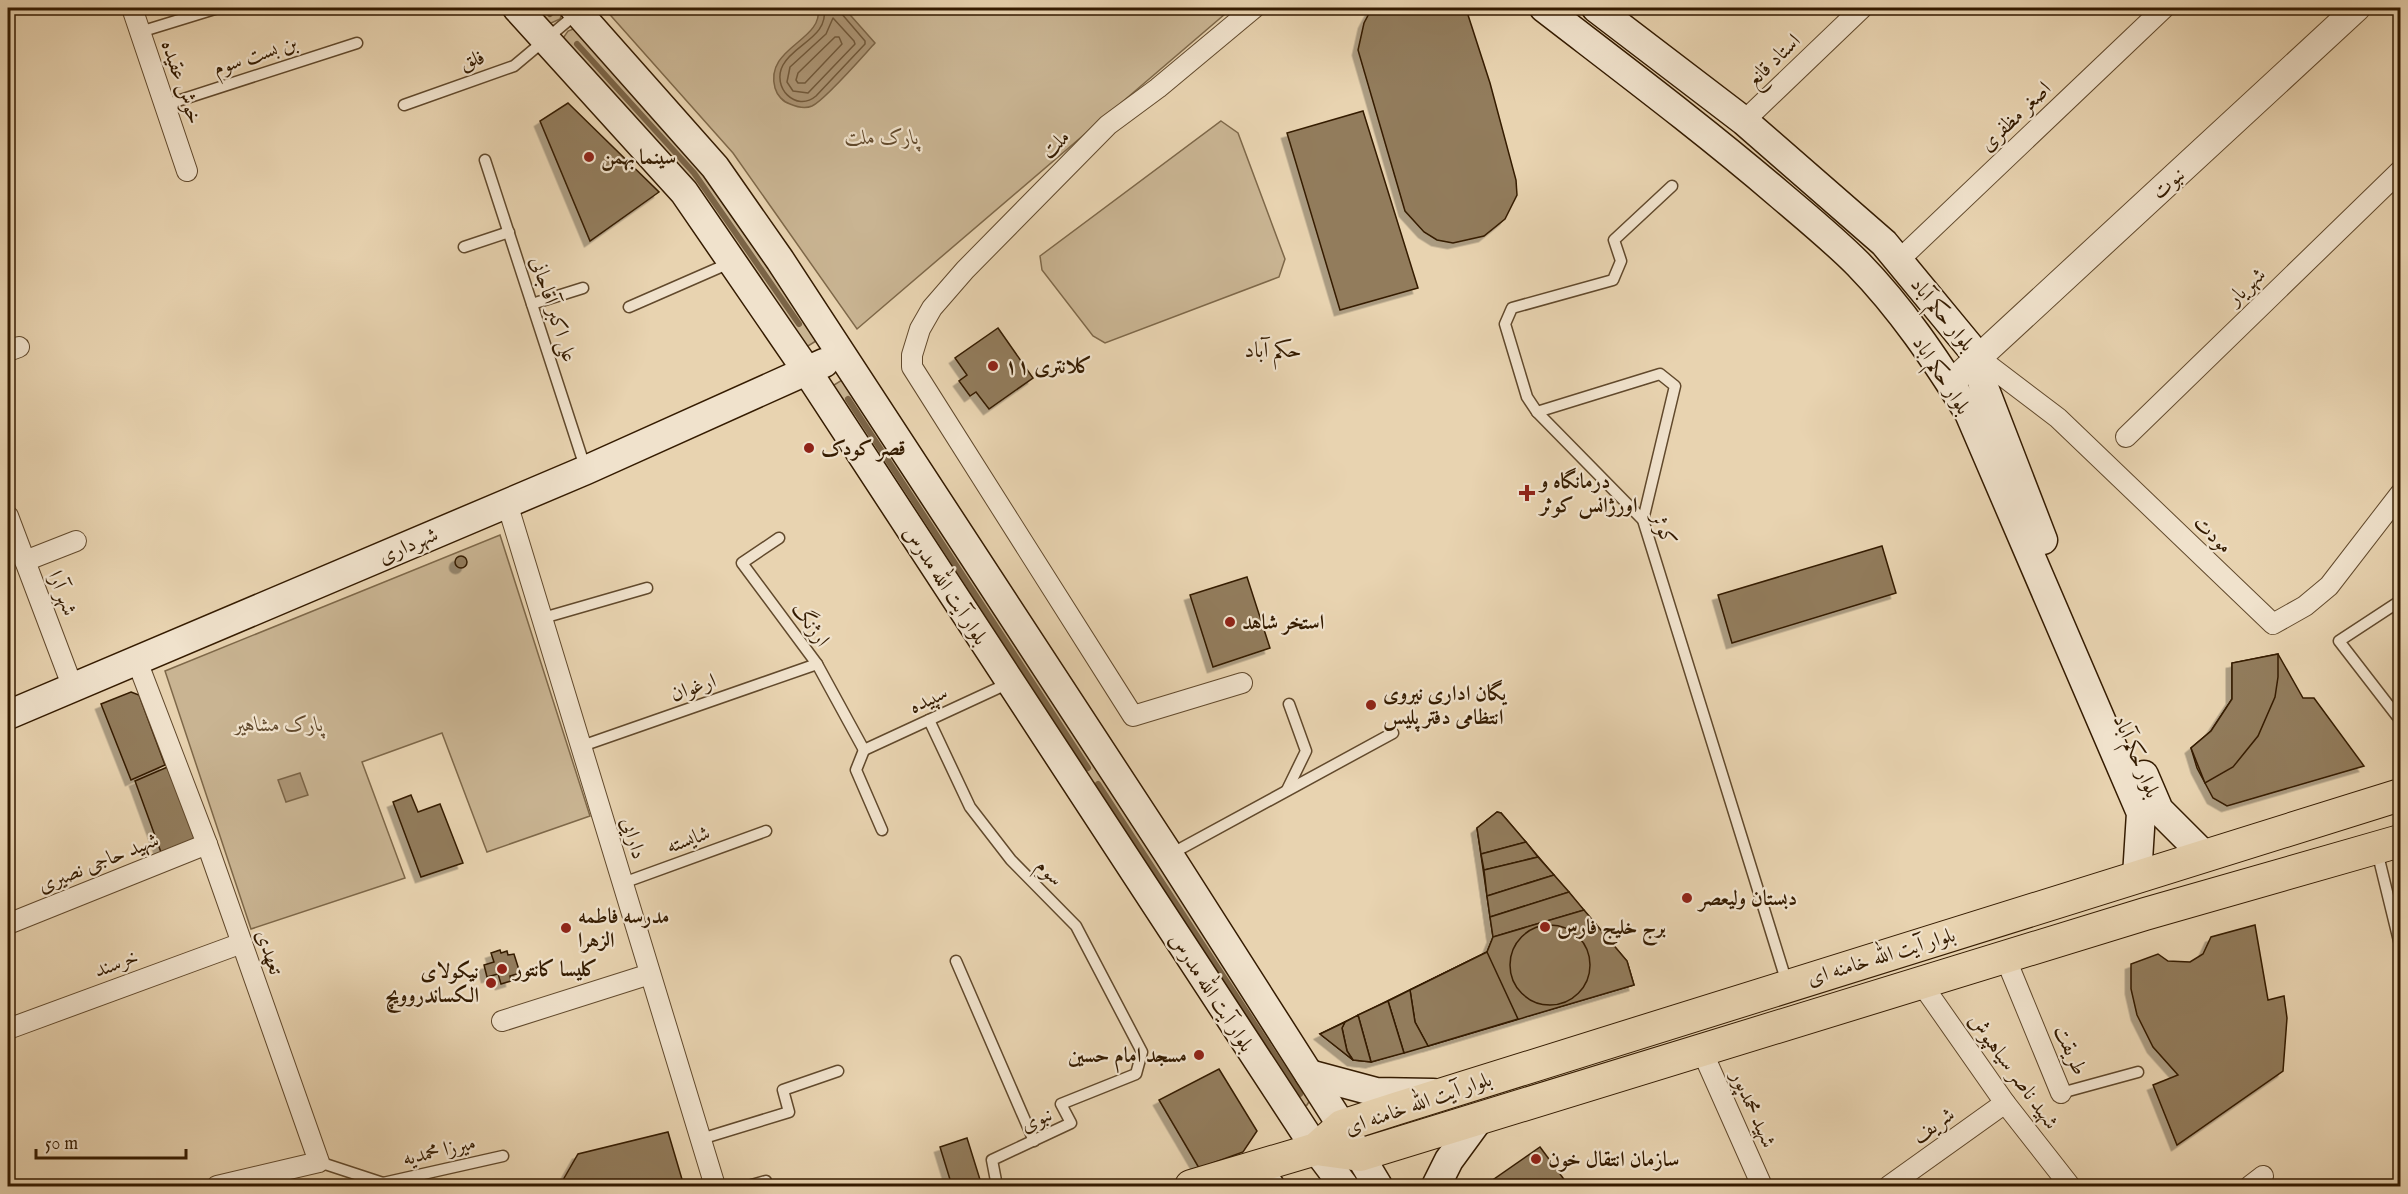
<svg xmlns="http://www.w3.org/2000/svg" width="2408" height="1194" font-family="'IM FELL English',Amiri,serif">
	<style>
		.green { fill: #c9b492; stroke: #7e6849; stroke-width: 1.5 }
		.water { fill: #ab9474; stroke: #7b6446; stroke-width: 1.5 }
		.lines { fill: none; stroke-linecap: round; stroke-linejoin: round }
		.shore { stroke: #70583a; stroke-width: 1.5 }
		.stream { stroke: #7b6446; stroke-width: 6 }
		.building { fill: #927b5c; stroke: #341b00; stroke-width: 1.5; filter: url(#shadow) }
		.service-casing { stroke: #61492c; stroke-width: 13 }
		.minor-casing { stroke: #61492c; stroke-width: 22 }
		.tertiary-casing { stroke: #61492c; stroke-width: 28 }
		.secondary-casing { stroke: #341b00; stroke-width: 31 }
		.primary-casing { stroke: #341b00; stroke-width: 34 }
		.service { stroke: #f0e2cc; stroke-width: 10 }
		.minor { stroke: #f0e2cc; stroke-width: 20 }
		.tertiary { stroke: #f0e2cc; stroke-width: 26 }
		.secondary { stroke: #f0e2cc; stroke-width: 28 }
		.primary { stroke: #e8d3b0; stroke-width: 32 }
		.poi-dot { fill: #8f2418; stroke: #f0e2cc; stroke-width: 2 }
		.labels { text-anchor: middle; stroke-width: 4.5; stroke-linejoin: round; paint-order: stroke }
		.street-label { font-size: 21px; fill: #341b00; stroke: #f0e2cc }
		.park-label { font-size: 21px; font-style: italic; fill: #61492c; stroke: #f0e2cc }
		.poi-label { font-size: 21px; font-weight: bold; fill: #341b00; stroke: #f0e2cc; text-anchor: start }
		.neighbourhood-label { font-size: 22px; fill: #341b00; stroke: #f0e2cc }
	</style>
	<defs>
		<filter id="shadow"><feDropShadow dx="-5.5" dy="5.5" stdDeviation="0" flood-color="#0004"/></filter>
	</defs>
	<rect width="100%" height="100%" fill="#e8d3b0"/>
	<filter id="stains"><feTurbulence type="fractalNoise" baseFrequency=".00333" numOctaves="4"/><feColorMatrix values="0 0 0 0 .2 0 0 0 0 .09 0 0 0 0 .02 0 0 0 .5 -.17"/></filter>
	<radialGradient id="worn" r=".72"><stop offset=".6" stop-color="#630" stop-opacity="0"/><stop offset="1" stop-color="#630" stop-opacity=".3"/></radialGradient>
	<g class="green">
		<polygon points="517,8 564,8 560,19 547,25"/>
		<polygon points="604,8 1232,8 857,329 733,153"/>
		<polygon points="576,28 594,30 829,333 795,354 561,41 568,31"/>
		<polygon points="1221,121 1238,133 1285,259 1279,277 1105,343 1093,336 1042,270 1040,256"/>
		<polygon points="855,372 1312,1097 1307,1105 1297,1108 821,393"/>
		<polygon points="500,535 590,816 487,852 442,733 362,762 405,878 251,929 165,671"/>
	</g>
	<g class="water">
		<path d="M818,8H844L875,43C863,56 825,100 812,106C805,109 797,107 790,104C783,102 777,95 775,88C764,47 824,41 818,8Z"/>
		<polygon points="300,773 308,795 286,802 278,780"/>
	</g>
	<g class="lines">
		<g class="shore">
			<path d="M824,8C829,37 794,44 783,65C771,87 796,113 816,96L865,44V41L841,13L840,8"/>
			<polygon points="833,18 854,41 855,44 808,93 793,91 787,82 790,67 826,34"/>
			<polygon points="835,37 839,37 842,44 805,83 798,83 796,80 798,73"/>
		</g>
		<g class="stream">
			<polyline points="545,8 550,14"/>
			<polyline points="577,44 694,173 799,324"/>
			<polyline points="848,399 1088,768"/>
			<polyline points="1098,784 1300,1094"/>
		</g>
	</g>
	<g class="building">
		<polygon points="1372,8 1461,8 1468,15 1490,83 1516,180 1517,195 1505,219 1484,236 1453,243 1437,240 1424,232 1405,211 1358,50 1364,23"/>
		<polygon points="568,103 659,192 590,241 540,121"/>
		<polygon points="1363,111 1418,288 1340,310 1287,133"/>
		<polygon points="998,328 1033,378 989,409 976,392 970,396 959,381 967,375 955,358"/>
		<polygon points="1882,546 1896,593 1732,643 1718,595"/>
		<circle cx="461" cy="562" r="6"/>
		<polygon points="1247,577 1270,648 1213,667 1190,595"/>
		<polygon points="2278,654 2303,698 2314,698 2364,766 2227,806 2213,798 2197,768 2191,748 2211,731 2232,699 2232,663"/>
		<polygon points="2278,654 2278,677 2275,697 2258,736 2233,767 2205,783 2191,748 2211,731 2232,699 2232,663"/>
		<polygon points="131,692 139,695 165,765 131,780 101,704"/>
		<polygon points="172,765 198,841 162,855 135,781"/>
		<polygon points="411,795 418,812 440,804 463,863 421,877 393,802"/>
		<polygon points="1497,812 1501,813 1627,961 1634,985 1371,1062 1353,1060 1320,1034 1487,952 1493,937 1477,828"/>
		<polygon points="1497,812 1501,813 1526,842 1481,854 1477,828"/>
		<polygon points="1526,842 1538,857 1484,870 1481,854"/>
		<polygon points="1538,857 1554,875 1487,896 1484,870"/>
		<polygon points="1554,875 1569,892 1490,917 1487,896"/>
		<polygon points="1569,892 1584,910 1493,937 1490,917"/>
		<polygon points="1584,910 1627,961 1634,985 1428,1046 1415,1022 1410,990 1487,952 1493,937"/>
		<polygon points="2255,925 2268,1000 2284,996 2287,1018 2283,1071 2177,1145 2153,1085 2178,1075 2153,1047 2137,1015 2131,989 2131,964 2158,954 2168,961 2190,962 2203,954 2211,937"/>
		<circle cx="1550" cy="965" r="40"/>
		<polygon points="500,950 501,953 507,951 508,955 514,954 520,973 510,976 511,981 501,984 498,974 487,977 484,965 494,962 491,953"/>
		<polygon points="1487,952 1518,1019 1428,1046 1415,1022 1410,990"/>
		<polygon points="1410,990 1415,1022 1428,1046 1404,1053 1388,1001"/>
		<polygon points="1388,1001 1404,1053 1371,1062 1358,1015"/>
		<polygon points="1358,1015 1371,1062 1353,1060 1347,1051 1342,1028 1345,1022"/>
		<polygon points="1345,1022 1342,1028 1347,1051 1353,1060 1320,1034"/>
		<polygon points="1219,1069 1257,1131 1243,1152 1199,1168 1159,1100"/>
		<polygon points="668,1132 684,1186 565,1186 563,1180 578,1154"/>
		<polygon points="967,1138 982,1186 952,1186 940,1147"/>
		<polygon points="1540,1147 1566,1182 1560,1186 1484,1186"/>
	</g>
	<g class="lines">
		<g class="service-casing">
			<g id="service">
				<polyline points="140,32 218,8"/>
				<polyline points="165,105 357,43"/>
				<polyline points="404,105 514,66 576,14"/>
				<polyline points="485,160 586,470"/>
				<polyline points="1672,186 1614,240 1621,261 1613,280 1512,308 1505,324 1527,397 1537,412 1643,520 1787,983"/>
				<polyline points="464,247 509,232"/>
				<polyline points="532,304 583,288"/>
				<polyline points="629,307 732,262"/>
				<polyline points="1537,412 1660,374 1675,386 1643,520"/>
				<polyline points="779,538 742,563 817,664 864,750"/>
				<polyline points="2400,601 2339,641 2400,720"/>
				<polyline points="543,618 647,588"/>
				<polyline points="929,720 970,807 1011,860 1076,926 1142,1052 1136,1074 1061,1104 1071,1123 992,1160 997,1186"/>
				<polyline points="582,746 817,664"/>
				<polyline points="864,750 1009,683"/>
				<polyline points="864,750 856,770 882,830"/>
				<polyline points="1287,790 1306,751 1289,704"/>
				<polyline points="2377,851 2400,945"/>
				<polyline points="1169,855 1393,733"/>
				<polyline points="623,883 766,831"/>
				<polyline points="956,961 1034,1141"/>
				<polyline points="2061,1093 2138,1072"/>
				<polyline points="701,1139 789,1112 783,1090 838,1071"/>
				<polyline points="319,1162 383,1183 384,1186"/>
				<polyline points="383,1183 503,1156"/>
				<polyline points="748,1186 766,1181"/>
			</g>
		</g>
		<g class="minor-casing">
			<g id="minor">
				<polyline points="132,8 187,171"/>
				<polyline points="1744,121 1862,8"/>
				<polyline points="1899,260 2164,8"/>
				<polyline points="8,351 19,347"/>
				<polyline points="1979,358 2058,418 2273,624 2305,606 2329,586 2400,494"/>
				<polyline points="2126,437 2400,171"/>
				<polyline points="507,503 715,1186"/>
				<polyline points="8,516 73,688"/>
				<polyline points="25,561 76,541"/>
				<polyline points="137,661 207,844 319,1162 217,1186"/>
				<polyline points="1242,683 1133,716 912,367 912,355 920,329 932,308 965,270 1108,125 1158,88 1254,8"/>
				<polyline points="8,924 207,844"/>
				<polyline points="2005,957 2061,1093"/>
				<polyline points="1921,983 2005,1103 2070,1186"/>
				<polyline points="502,1021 650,974"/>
				<polyline points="8,1029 242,943"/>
				<polyline points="1702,1051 1762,1186"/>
				<polyline points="1889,1186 2005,1103"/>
				<polyline points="2250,1186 2263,1176"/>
			</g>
		</g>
		<g class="tertiary-casing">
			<polyline id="tertiary" points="1951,383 2357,8"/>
		</g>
		<g class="secondary-casing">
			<g id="secondary">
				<polyline points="517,8 684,192 807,371 1316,1149 1344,1186"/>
				<polyline points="574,8 715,167 780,260 1169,855 1342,1126 1378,1186"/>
				<path d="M1544,8C1623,69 1703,129 1779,194C1806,217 1833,239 1858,264C1901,308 1936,360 1969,413L2141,813L2137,876"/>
				<polyline points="1596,8 1744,121 1884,243 1979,358 1982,382 2043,540"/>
				<polyline points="8,715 586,470 824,363"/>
				<polyline points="2144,775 2159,810 2205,856"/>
				<polyline points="1309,1074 1376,1092 1433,1093"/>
				<polyline points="1242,1172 1270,1186"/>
				<polyline points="1436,1186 1449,1160 1479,1119"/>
			</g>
		</g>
		<g class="primary-casing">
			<g id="primary">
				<polyline points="1316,1149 1360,1155 2145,914 2400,841"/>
				<polyline points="1191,1186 1316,1149 1342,1126 1395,1109 2400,795"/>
			</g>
		</g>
		<use href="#service" class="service"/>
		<use href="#minor" class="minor"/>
		<use href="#tertiary" class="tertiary"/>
		<use href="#secondary" class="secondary"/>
		<use href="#primary" class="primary"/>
	</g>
	<g class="poi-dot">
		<circle cx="589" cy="157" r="6"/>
		<circle cx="993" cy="366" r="6"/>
		<circle cx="809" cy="448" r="6"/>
		<path d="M1524 484h6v6h6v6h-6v6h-6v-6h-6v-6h6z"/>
		<circle cx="1230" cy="622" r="6"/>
		<circle cx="1371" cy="705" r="6"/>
		<circle cx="1687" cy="898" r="6"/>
		<circle cx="1545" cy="927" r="6"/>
		<circle cx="566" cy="928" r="6"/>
		<circle cx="502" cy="969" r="6"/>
		<circle cx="491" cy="983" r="6"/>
		<circle cx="1199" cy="1055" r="6"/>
		<circle cx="1536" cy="1159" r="6"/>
	</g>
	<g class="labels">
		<g class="street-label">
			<text transform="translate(255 55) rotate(-18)" y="7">بن بست سوم</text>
			<text transform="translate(472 60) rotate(-20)" y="7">فلق</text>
			<text transform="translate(1773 60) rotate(-44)" y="7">استاد قانع</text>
			<text transform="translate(182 82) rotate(71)" y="7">خوش عقیده</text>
			<text transform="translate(2015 116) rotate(-44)" y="7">اصغر مظفری</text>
			<text transform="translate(1055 144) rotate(-45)" y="7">ملت</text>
			<text transform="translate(2168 183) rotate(-43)" y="7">نبوت</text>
			<text transform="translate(2246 286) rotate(-44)" y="7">شهریار</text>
			<text transform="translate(554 309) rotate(72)" y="7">علی اکبر آقاجانی</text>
			<text transform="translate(1943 314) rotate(51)" y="7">بلوار حکم آباد</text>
			<text transform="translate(1942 375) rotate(57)" y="7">بلوار حکم اباد</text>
			<text transform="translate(1664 529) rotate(67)" y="7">کوثر</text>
			<text transform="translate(2213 534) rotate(44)" y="7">مودت</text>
			<text transform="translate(408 545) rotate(-23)" y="7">شهرداری</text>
			<text transform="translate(946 585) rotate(57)" y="7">بلوار آیت الله مدرس</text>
			<text transform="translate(63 593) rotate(69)" y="7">شهر آرا</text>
			<text transform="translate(811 624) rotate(54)" y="7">ارژنگ</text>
			<text transform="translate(693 687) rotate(-19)" y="7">ارغوان</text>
			<text transform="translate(928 699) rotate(-25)" y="7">سپیده</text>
			<text transform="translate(2137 756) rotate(67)" y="7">بلوار حکم آباد</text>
			<text transform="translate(634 838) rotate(73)" y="7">دارایی</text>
			<text transform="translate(688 839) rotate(-20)" y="7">شایسته</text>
			<text transform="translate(98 862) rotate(-22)" y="7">شهید حاجی نصیری</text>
			<text transform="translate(1050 872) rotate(46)" y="7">سوم</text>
			<text transform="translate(270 952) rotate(71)" y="7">تعهدی</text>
			<text transform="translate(1881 956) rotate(-17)" y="7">بلوار آیت الله خامنه ای</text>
			<text transform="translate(116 963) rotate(-20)" y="7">خرسند</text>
			<text transform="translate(1212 992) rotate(57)" y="7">بلوار آیت الله مدرس</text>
			<text transform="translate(2071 1050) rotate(66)" y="7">طریقت</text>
			<text transform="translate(2014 1071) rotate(54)" y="7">شهید ناصر سیاهپوش</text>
			<text transform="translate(1418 1103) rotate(-19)" y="7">بلوار آیت الله خامنه ای</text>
			<text transform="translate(1754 1109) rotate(66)" y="7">شهید محمدپور</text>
			<text transform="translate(1036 1119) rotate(-25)" y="7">نبوی</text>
			<text transform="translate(1933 1125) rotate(-36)" y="7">شریف</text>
			<text transform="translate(439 1150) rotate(-13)" y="7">میرزا محمدیه</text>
		</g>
		<g class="park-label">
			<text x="882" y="144">پارک ملت</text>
			<text x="279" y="731">پارک مشاهیر</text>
		</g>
		<g class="poi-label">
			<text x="601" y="164">سینما بهمن</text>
			<text x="1005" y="373">کلانتری ۱۱</text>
			<text x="821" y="455">قصر کودک</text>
			<text x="1540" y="488">درمانگاه و<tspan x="1540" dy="24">اورژانس کوثر</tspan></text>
			<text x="1242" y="629">استخر شاهد</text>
			<text x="1383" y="700">یگان اداری نیروی<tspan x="1383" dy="24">انتظامی دفتر پلیس</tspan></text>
			<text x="1699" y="905">دبستان ولیعصر</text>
			<text x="578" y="923">مدرسه فاطمه<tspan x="578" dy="24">الزهرا</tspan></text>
			<text x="1557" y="934">برج خلیج فارس</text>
			<text x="514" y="976">کلیسا کانتور</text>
			<text x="479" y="978" text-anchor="end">نیکولای<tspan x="479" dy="24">الکساندروویچ</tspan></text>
			<text x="1187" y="1062" text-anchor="end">مسجد امام حسین</text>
			<text x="1548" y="1166">سازمان انتقال خون</text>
		</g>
		<g class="neighbourhood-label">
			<text x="1273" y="357">حکم آباد</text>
		</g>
	</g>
	<rect width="2408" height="1194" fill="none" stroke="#e8d3b0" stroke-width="30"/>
	<rect x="9" y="9" width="2390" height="1176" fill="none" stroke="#341b00" stroke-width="3"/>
	<rect x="15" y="15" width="2378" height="1164" fill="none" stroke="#341b00" stroke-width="1.5"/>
	<path d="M36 1149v9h150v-9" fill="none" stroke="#341b00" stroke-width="3"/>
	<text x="45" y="1149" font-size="18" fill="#341b00" stroke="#f0e2cc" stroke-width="4.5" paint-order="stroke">50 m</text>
	<rect width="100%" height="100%" filter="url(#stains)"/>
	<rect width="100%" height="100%" fill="url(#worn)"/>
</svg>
